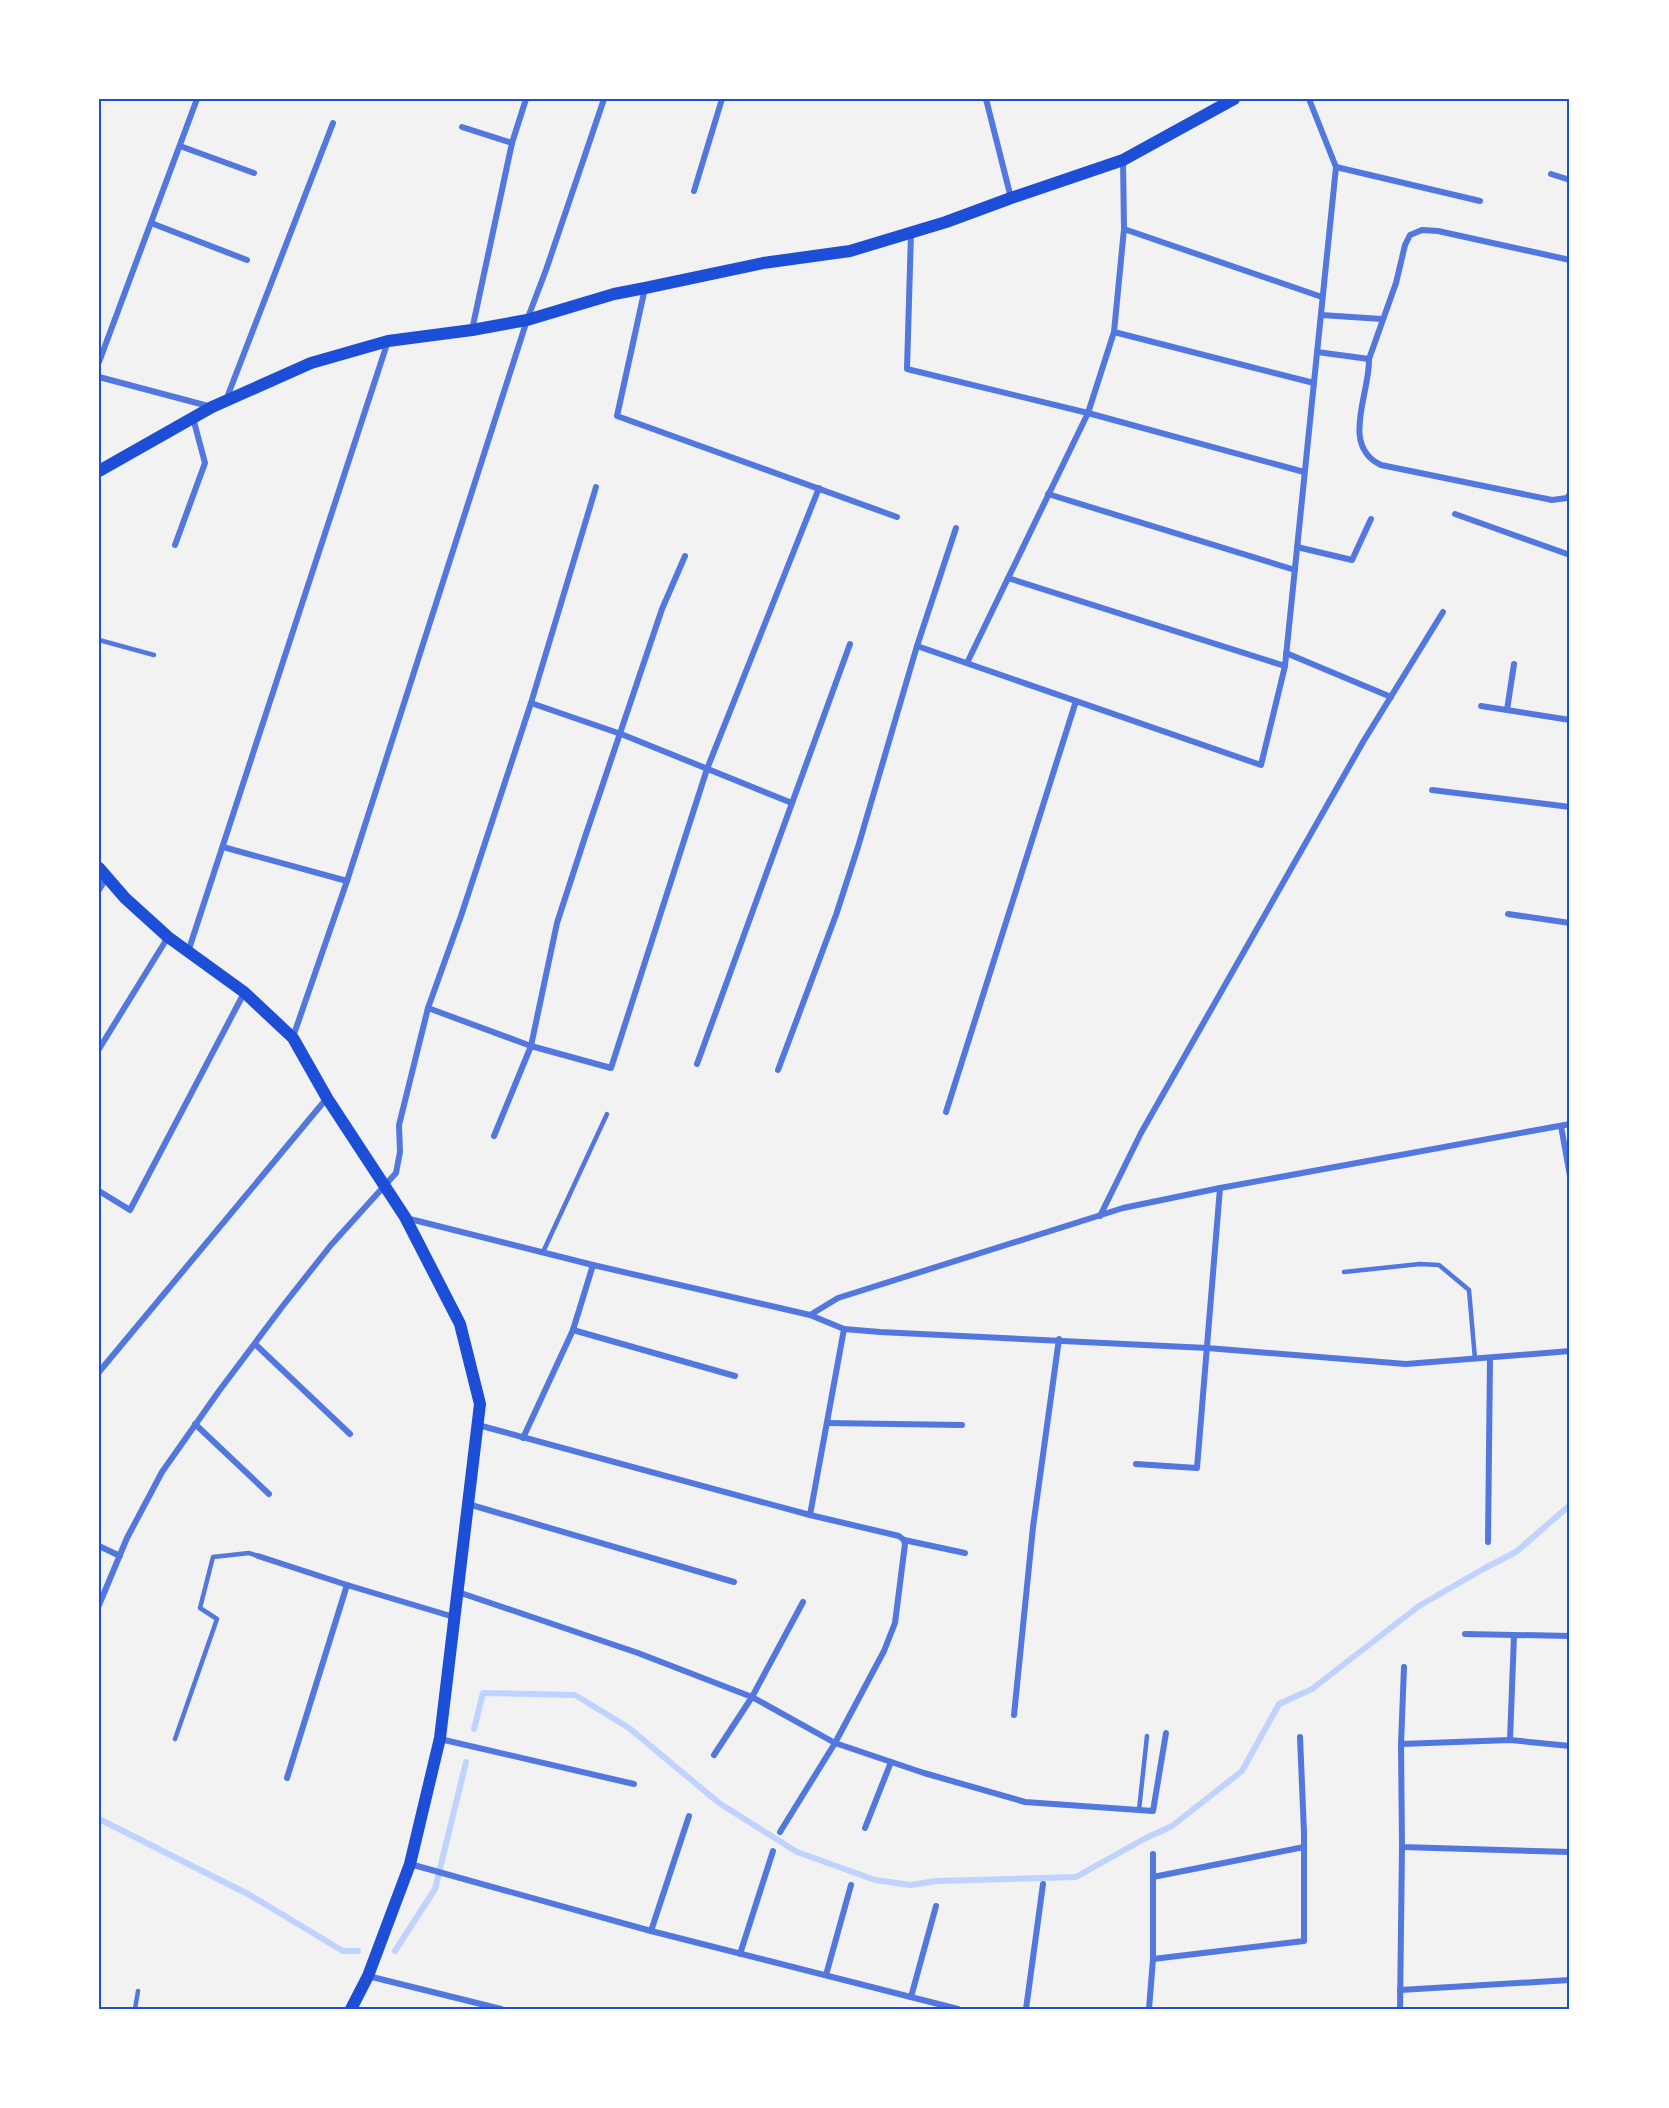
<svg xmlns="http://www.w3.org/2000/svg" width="1669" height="2108" font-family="'Archivo Narrow',sans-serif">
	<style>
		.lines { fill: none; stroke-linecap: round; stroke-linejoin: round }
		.stream { stroke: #bfd3fe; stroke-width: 6 }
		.service { stroke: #5277de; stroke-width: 4.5 }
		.minor { stroke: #5277de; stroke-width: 6 }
		.secondary { stroke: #1d4ed8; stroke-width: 12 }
		.neatline { fill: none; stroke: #1d4ed8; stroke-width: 2 }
	</style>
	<rect width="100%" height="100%" fill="#f2f2f2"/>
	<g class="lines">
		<g class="stream">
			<polyline points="474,1729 483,1693 575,1695 629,1728 719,1803 797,1852 875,1880 911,1885 936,1881 1076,1877 1144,1839 1172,1826 1242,1771 1279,1704 1312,1689 1419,1606 1485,1568 1516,1552 1570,1505"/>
			<polyline points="99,1819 248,1894 343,1951 358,1951"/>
			<polyline points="395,1951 435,1889 466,1762"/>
		</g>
		<g class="service">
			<polyline points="99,640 154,655"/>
			<polyline points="543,1252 607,1114"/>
			<polyline points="1344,1272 1420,1264 1439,1265 1469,1290 1475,1359"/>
			<polyline points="175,1739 217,1619 200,1608 213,1557 249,1553 258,1556"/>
			<polyline points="1139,1810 1147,1736"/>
			<polyline points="135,2009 138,1991"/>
		</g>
		<g class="minor">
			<polyline points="986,99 1011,198"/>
			<polyline points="462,127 512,143 472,330"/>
			<polyline points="512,143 526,99"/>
			<polyline points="180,146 254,173"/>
			<polyline points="1336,167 1480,201"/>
			<polyline points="1551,174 1570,180"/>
			<polyline points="694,191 722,99"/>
			<polyline points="151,223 247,260"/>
			<polyline points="1124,229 1322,297"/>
			<polyline points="911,233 907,369 1088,413 1304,472"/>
			<path d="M1570,260L1438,231L1422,230L1410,235L1405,245L1396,283L1369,359C1370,394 1340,446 1381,465L1552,500L1567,498L1570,494"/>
			<polyline points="645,288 617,416 897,517"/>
			<polyline points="1321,315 1382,319"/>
			<polyline points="1114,332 1314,383"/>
			<polyline points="1317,352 1369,359"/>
			<polyline points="99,362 197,99"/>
			<polyline points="99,377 212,407"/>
			<polyline points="226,400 333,123"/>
			<polyline points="1048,494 1295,570"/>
			<polyline points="1455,514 1570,555"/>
			<polyline points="175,545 205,463 193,418"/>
			<polyline points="1297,547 1352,560 1371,519"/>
			<polyline points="1008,578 1285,666"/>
			<polyline points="917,646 1261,765 1285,666 1336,167 1309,99"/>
			<polyline points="1286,653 1391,697"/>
			<polyline points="967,663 1088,413 1114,332 1124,229 1123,160"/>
			<polyline points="531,703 621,734 792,803"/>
			<polyline points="1481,706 1570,720"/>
			<polyline points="1507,710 1514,664"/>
			<polyline points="1432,790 1570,807"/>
			<polyline points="223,847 347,881"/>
			<polyline points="99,890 107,877"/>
			<polyline points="1508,914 1570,923"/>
			<polyline points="188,952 388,341"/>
			<polyline points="428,1008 531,1046 611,1068 707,769 819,488"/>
			<polyline points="293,1037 347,881 527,320 546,270 604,99"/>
			<polyline points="99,1049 168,937"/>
			<polyline points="697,1064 850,644"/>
			<polyline points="778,1070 836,915 858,847 917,646 956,528"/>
			<polyline points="946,1112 1076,701"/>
			<polyline points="1561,1126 1570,1176"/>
			<polyline points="494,1136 531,1046 557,923 585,837 662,609 685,556"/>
			<polyline points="99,1191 130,1210 244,993"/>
			<polyline points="1100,1216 1141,1133 1363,742 1443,612"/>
			<polyline points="406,1218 593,1265 810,1315 844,1329 880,1332 1207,1348 1406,1364 1570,1351"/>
			<polyline points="810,1315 838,1298 1123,1208 1220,1188 1570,1124"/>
			<polyline points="573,1330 735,1376"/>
			<polyline points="255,1344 350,1434"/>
			<polyline points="99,1372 327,1098"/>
			<polyline points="827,1423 962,1425"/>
			<polyline points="195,1424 269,1494"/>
			<polyline points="478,1425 810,1515 899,1536 904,1540 965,1553"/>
			<polyline points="523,1438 573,1330 593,1265"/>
			<polyline points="1136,1464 1197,1468 1220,1188"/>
			<polyline points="468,1504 734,1582"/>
			<polyline points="810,1515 844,1329"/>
			<polyline points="1488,1542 1490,1358"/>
			<polyline points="99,1546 120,1556"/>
			<polyline points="258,1556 347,1585"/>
			<polyline points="458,1592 638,1653 752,1697 835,1743 924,1773 1025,1802 1153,1811 1166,1733"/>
			<polyline points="99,1605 127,1538 162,1472 219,1391 282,1307 331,1245 396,1173 400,1152 399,1125 428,1008 461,916 531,703 596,487"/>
			<polyline points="1465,1634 1570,1636"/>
			<polyline points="1404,1667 1401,1744 1402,1847 1570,1852"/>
			<polyline points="1014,1715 1033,1527 1059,1339"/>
			<polyline points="440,1739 634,1784"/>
			<polyline points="1510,1740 1514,1635"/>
			<polyline points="1401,1744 1510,1740 1570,1746"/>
			<polyline points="714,1755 752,1697 803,1602"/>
			<polyline points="287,1778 347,1585 454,1617"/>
			<polyline points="865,1828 891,1762"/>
			<polyline points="780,1832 835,1743 884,1651 895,1623 905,1544 904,1540"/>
			<polyline points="410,1864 651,1931 958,2009"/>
			<polyline points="1153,1877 1304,1847"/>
			<polyline points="651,1931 689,1816"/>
			<polyline points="740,1954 773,1851"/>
			<polyline points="1153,1959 1304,1941 1304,1833 1300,1737"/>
			<polyline points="826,1975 851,1885"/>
			<polyline points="368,1976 501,2009"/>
			<polyline points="1400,1990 1570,1980"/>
			<polyline points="911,1997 936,1906"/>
			<polyline points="1026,2009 1043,1884"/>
			<polyline points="1149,2009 1153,1959 1153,1854"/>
			<polyline points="1400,2009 1402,1847"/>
		</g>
		<g class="secondary">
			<polyline points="99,471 212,407 311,363 388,341 472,330 527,320 614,294 645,288 763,263 850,251 946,222 1011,198 1123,160 1234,99"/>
			<polyline points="99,868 125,898 168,937 244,992 293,1038 327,1098 405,1217 460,1324 480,1404 440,1738 410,1864 368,1976 351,2009"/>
		</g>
	</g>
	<rect width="1669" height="2108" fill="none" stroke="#ffffff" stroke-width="201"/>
	<rect x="100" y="100" width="1468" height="1908" class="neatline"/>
</svg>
